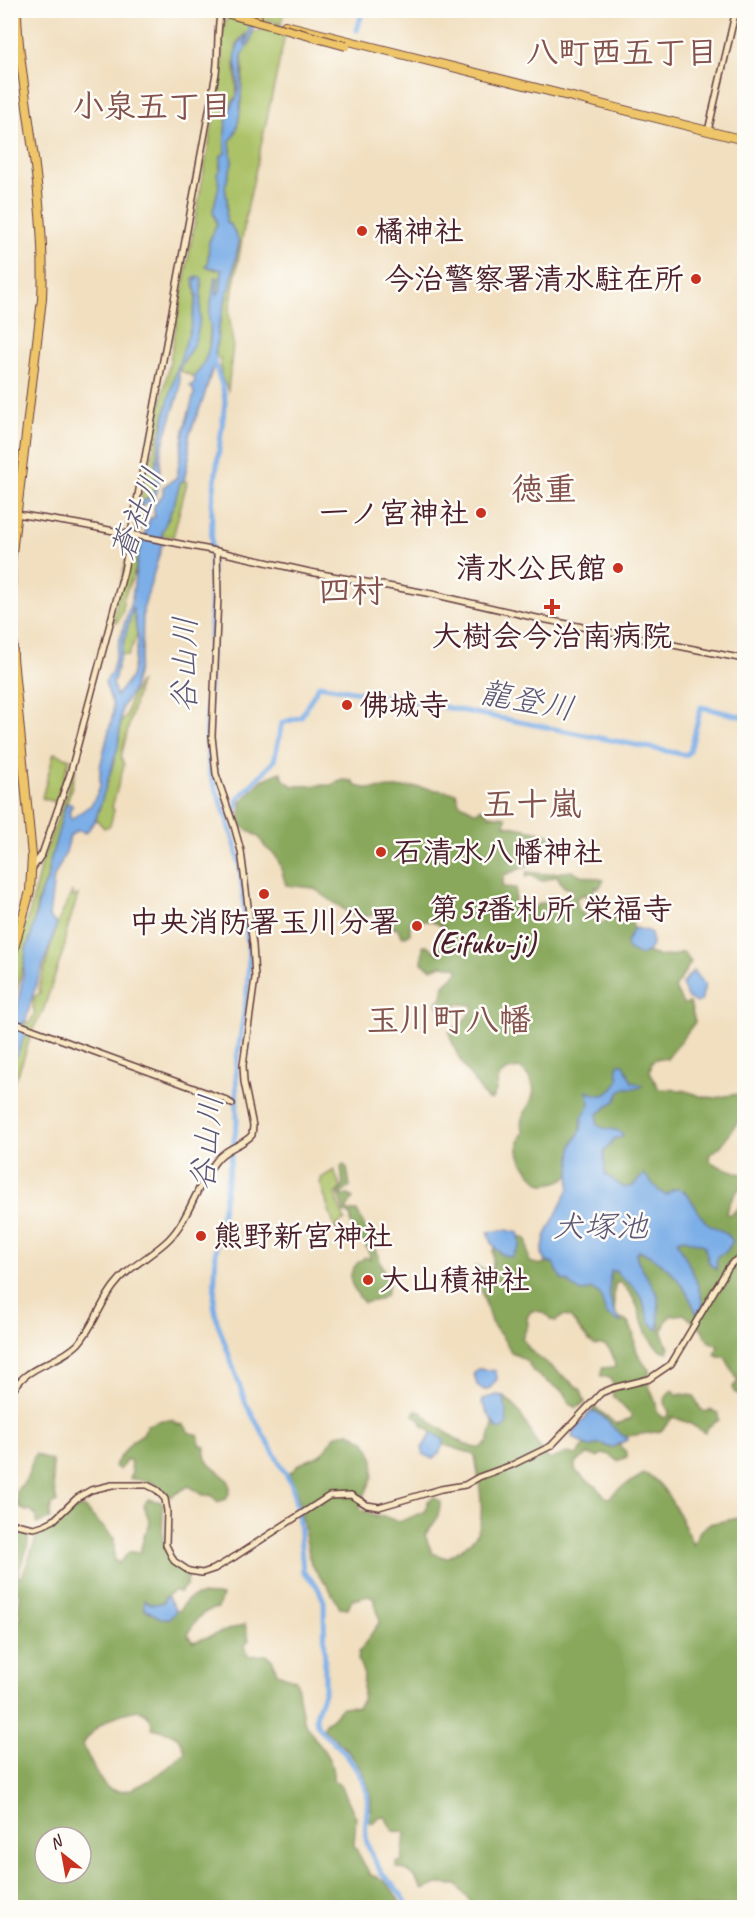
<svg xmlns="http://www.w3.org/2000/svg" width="755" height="1918" font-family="Caveat,'Klee One',sans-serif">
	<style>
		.green { fill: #acc267; stroke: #7b7049; stroke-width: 1.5 }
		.forest { fill: #89a85c; stroke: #6a6444; stroke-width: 1.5; fill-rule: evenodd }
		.water { fill: #7baee7; stroke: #626689; stroke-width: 1.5; fill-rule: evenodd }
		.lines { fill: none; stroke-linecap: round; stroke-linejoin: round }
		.river { stroke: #7baee7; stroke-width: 5 }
		.secondary-casing { stroke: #633c41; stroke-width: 8 }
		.highway-casing { stroke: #633c41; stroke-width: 10 }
		.secondary { stroke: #f8e8c3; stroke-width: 5 }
		.highway { stroke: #eec569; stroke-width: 8 }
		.highway-bridge-casing { stroke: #633c41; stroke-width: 10; stroke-linecap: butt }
		.highway-bridge { stroke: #eec569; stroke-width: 8 }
		.poi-dot { fill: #c8321e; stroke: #fdfcf7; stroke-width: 2 }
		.labels { text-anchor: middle; stroke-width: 5; stroke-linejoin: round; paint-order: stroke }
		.poi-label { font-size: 30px; font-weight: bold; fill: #4a1f2b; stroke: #fdfcf7; text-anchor: start }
		.neighbourhood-label { font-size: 32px; font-weight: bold; fill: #83524c; stroke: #fdfcf7 }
		.water-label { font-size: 32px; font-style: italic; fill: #5e5876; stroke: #fdfcf7 }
		.quarter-label { font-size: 33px; font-weight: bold; fill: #83524c; stroke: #fdfcf7 }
	</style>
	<rect width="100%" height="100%" fill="#fdfcf7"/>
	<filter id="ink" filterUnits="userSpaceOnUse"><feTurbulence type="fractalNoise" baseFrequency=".0167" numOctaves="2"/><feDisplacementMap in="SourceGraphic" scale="12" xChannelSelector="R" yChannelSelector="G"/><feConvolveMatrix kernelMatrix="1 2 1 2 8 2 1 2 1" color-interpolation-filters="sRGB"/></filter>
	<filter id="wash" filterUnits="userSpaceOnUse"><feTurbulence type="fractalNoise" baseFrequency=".008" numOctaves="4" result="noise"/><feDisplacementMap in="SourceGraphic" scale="24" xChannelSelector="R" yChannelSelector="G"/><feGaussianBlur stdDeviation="1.35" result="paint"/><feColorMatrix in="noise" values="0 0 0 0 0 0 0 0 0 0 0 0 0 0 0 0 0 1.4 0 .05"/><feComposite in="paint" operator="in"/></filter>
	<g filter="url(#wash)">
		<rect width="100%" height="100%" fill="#f1dfc0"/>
		<g class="green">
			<path d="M231,11H251L249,31L245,46V35L237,42L235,64L237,96L231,105L225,153L221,156L220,162L219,190L213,211L217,223L209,242L208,263L206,266L216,270L222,269L220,290L215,298L218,278L215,277L208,355L203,367L194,377L179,370C188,354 196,339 199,321C200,310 197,297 202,287L198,276L197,283L193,279C194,285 197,292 196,297C194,341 169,385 162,428C160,442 155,456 155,470C155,480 157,486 152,496L144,500L139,510L143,520L140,531L133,529L157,434L154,433L168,371L223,65C221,44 219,29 231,11Z"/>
			<polygon points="256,11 284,11 281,23 284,40 248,205 229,313 233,344 228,390 221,376 220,358 215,360 218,330 228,290 230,288 239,242 231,225 226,223 227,199 225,187 232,163 230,141 235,133 239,118 243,71 242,54 250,43 252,33 280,23 254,17"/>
			<polygon points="184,480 187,482 173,537 162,535 162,525 168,520 180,483"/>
			<polygon points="132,536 140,538 135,571 123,599 123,611 117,622 112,623"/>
			<polygon points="133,606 137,635 128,656 119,654"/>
			<polygon points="140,681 121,757 124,765 112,807 114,810 110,826 104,828 96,819 118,747 121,721 126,716 131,697"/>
			<polygon points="82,739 72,785 49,865 47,881 41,891 37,904 33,929 26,950 26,956 13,1003 11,1006 11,973 30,911 41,864 63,803"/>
			<polygon points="54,753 70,759 56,802 42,798"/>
			<polygon points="72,892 73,897 78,895 65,936 65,945 43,1011 32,1031 23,1060 11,1090 11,1063 22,1022 30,1023 35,1012 33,1008 34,997 40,993 39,988 57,924"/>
			<polygon points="334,1170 341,1188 336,1193 337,1202 345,1220 338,1224 336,1232 320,1182 322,1182 321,1178"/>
		</g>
		<g class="forest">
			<path d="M281,772L284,780L293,786L331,785L343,780L353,781L356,786L370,789L418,787L456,793L459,803L476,812L482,808L489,815L506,817L505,825L546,833L552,837L538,848L531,850L528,866L504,875L502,887L516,888L514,907L525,915L539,904L565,898L573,893L572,889L564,887L557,876L542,881L530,875L526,877L527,872L545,874L572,871L581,875L604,880L599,888L595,887L592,895L594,898L589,900L585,894L576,898L578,909L585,916L590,915L598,925L619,914L628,912L632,919L634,944C649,955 664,961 683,952L691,962L675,988L683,1004L690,1003L695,1022L667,1059L659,1058L652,1061L650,1072L659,1089L683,1090L700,1096L714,1098L743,1093L744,1095V1118L740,1119L720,1147L710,1154L709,1160C717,1168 734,1170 744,1175C744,1189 728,1197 726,1214L731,1215L744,1202V1404L740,1395L734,1392L733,1387L738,1381L725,1357H719L715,1355L718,1346L708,1341L702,1330L684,1314L670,1316C661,1327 660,1336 669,1347L667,1352C645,1346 644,1323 637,1306C634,1297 627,1289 620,1282L615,1284C614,1291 613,1306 616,1313C619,1319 627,1320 630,1326C634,1332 634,1338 635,1345C637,1355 642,1362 649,1370V1386L656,1403L657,1412L664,1418L668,1416L669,1411C663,1404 664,1394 673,1390L677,1396L681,1394L694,1396L700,1408L705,1412L710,1410L718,1413L719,1420L709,1426L705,1433L689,1423L673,1417L661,1431L616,1438L592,1417L593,1407L596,1408L616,1424L631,1419V1415L613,1396V1384L610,1378L601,1376L602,1368L615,1367C614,1358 611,1345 601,1345C595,1344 597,1347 592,1343C584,1337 577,1325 570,1317L563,1316L556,1321L551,1320C546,1312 540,1311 531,1311L527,1318L528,1325L522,1338L530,1350L581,1390L585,1403L576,1408L569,1404L565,1393L541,1378L533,1371L527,1361L511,1352C506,1340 498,1333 491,1322L474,1267L477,1266L483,1270L493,1268V1250C501,1241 513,1237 524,1237L527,1240L529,1262L540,1265L561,1255L625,1195L577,1170C565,1179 558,1184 542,1184C526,1171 510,1151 524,1131C510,1113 555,1097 520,1068C490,1070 503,1085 491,1100L487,1099C472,1078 455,1057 449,1032L462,1023L474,1008L472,1005C449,1002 458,1006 444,1019H440L441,1010L436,1003L442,997L444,985L459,971L456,967L442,965L432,969L422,963L423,946H428L439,954L441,950L439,948L441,942L439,941L444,927L431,921L410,920V934L403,937L396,927L388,931L377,915L355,917L313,888L286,885L279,862L275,855L265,847L259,837L243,827L240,822L241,802L262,780Z"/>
			<path d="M344,1165L347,1168L350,1187L341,1194L342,1196L349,1195L353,1198L347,1208V1211H357C366,1228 373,1245 381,1263C385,1270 385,1277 389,1285L386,1295L378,1300L364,1303C349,1285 343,1272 365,1257L370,1259C370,1242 348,1233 351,1217L349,1214L344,1213L338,1193L343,1187L341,1166Z"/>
			<path d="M501,1396C522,1403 533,1447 550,1460L567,1453L577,1455L592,1437L615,1441L627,1453V1457L617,1461C610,1455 606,1451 597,1457L588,1454L575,1463V1470C581,1477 587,1480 594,1485C601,1490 601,1496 609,1498L620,1488L644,1474C666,1479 684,1526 693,1545L700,1531L709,1524L744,1517V1907H475L457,1885L438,1884L423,1890C416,1878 410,1870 396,1867V1862H402L405,1832L393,1831L385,1817H379L372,1823L369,1821C379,1784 351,1749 323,1729L325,1723C341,1715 335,1703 357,1707L362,1702L364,1675L358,1659L359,1652L380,1621L374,1599L369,1596L352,1600L348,1609L340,1608L328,1586L311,1565L298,1497L289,1474C294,1471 295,1467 300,1464C320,1454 322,1459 334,1436L349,1432L366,1442L374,1460L373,1476L359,1508L374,1516L386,1517L399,1522L426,1511L428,1501L434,1497L441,1502L437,1519L425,1535L432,1553L447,1558C457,1552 470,1545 476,1535C487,1519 478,1475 475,1456L470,1453L431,1441V1430L423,1426L420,1419L414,1415V1412L416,1410L422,1412C426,1420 466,1447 476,1448C481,1449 485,1445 488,1442Z"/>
			<path d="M162,1420H173L177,1424L184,1425L189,1432L198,1435L200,1444L205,1447C200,1475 244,1472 226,1499L218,1502L211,1495L205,1496L189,1486L170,1497C159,1482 147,1480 130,1479L132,1472L130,1460H126L120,1470L114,1466L132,1441L143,1434L147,1425Z"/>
			<polygon points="35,1454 52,1461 53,1483 57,1502 51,1505 50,1519 37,1524 36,1516 31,1510 26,1511 18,1506 16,1491 26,1480"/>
			<path d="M148,1499L161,1502L163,1506C163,1537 156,1558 188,1575L187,1584L180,1592L173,1591L168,1595V1601L172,1610L179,1611C181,1609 182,1606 184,1603C193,1593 211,1594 222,1596L218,1608C201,1611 194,1620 188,1636L193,1642L245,1624L249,1640L245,1645L248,1656L267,1655L273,1661L277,1673L296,1680C299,1692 300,1706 303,1718C311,1740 335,1754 333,1780L342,1787L356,1818L354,1845L370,1875C388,1879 395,1892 402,1907L11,1908L10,1622L15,1619L18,1621L22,1618L18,1612L20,1595L17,1591L11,1592V1527C43,1529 22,1557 17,1576L22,1577L38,1533C57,1526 62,1510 83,1507L114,1538V1560L119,1563L129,1552H140L144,1536L150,1524L144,1505ZM139,1710C148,1713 152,1718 152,1728C170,1733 181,1733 185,1752C170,1767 130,1801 108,1788C100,1783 86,1753 83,1744C97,1723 114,1714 139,1710ZM45,1837H81V1873H45Z"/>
		</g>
		<g class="water">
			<path d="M251,11H256C252,28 255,39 242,54C241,74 244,127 230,141L232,163L225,187L227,199L226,223L231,225L239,242L230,289L228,290L218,330L215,360L203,400L189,436V457L184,480L180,483L175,501L162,532V545L143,610L142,652L133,690L122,707L118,747L96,819L86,833L78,830L70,836L66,852L54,877L49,917L57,924L30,1004L26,1021L22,1022L27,1030L17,1055L11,1063V1023H14L23,975L26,950L31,936L41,891L47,881L49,865L66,803L73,805L69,811L71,819L91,805L97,794L100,786V767L113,714V706L105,682L112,671L118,646L132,598L138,555L150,518L155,517C152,507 155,502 163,495V487L177,477L184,430L194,394L193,389L190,386L195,382L194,377C207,362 212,345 210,324C209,319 208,320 209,315C211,302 213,290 215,277L218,278L216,296L220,290L222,270L205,266L208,263L209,242L217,224L213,211L219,185L217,173L220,171L221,156L225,153C224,138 224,121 231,107C233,102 236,100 237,95C242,70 226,58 245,34V46L249,31ZM133,607L138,639L137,649L131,677L116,696L113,684Z"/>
			<path d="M197,276L202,278C200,297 202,322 195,341C191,351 182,360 179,370C178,377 182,385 179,393C173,413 165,433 161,454C158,469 162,485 154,499C152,503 147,504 143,505L139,511L141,502L152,496L156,485L155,470L166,410L175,375L191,326L197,296L193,279L195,277L197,282Z"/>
			<polygon points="634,928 648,931 651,933 652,945 648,952 640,955 628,950 626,943"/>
			<polygon points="693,971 705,985 701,1001 696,1003 687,997 682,984"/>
			<path d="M620,1064H624L632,1082L643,1085L639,1088H626L620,1092L615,1101L598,1114L597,1125C606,1131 615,1127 623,1134L622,1137L614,1139L604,1152L605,1174L624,1188L633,1186L644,1174L660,1192L666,1195C686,1174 696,1214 706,1222C716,1229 727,1231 733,1241L726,1252L717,1256L716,1270L709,1263L704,1245L684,1239L677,1241C688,1263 699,1281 703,1306L697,1314C684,1284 673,1268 643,1252L639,1251L636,1254L638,1262L658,1295L659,1330C644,1322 648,1307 639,1294C633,1283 621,1279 615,1271H611C608,1289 608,1307 621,1321V1323L606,1314L600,1294L592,1289L582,1292L571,1286L569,1282L562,1280L554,1264L546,1262L542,1253L545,1237L569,1188L572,1145L581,1130L582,1118L590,1104L587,1091C592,1092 596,1096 601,1095C605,1095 606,1094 609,1092C620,1084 619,1078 617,1066Z"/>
			<path d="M506,1230L519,1233L520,1246L512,1257C499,1257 491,1244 488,1232Z"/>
			<polygon points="478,1369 496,1371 497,1379 490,1388 484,1390 477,1385 474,1373"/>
			<polygon points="497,1395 504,1396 507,1424 502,1429 497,1429 482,1403 483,1399"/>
			<path d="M594,1411C606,1415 612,1431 627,1438V1440L611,1448L600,1443L589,1447L572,1437L573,1433L589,1413Z"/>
			<polygon points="432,1433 443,1439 444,1443 439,1453 433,1459 424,1455 422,1448"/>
			<path d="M165,1597H168L176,1611L170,1618H161L144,1609V1600C152,1605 155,1605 164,1602Z"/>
		</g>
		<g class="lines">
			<g class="river">
				<polyline points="357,30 363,10"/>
				<path d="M213,357C216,373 225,386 225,403L212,504L210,664L206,726L209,771L226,816L236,848L241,875L249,957L247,993L236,1066L237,1123L216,1249L214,1305L217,1321L246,1404L292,1485L299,1521L303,1571L317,1586L324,1601L325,1689C323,1699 313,1714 317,1724C321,1735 332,1739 339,1747C348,1756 360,1773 365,1786C372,1805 361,1826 368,1846C372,1856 379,1870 386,1878C397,1889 401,1892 408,1908"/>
				<polyline points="235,813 238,799 274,761 282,723 301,717 319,685 439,706 686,755 690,751 701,707 744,717"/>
			</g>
		</g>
	</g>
	<g filter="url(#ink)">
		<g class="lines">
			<g class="secondary-casing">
				<g id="secondary">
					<polyline points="708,131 736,10"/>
					<polyline points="10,513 78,524 216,551 310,572 432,594 532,617 744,659"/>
					<path d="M32,869L42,854L70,774L124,571L216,73C219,52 216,32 221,10"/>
					<polyline points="10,1021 224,1099 232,1104"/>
					<path d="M10,1395C14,1389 18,1382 24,1377C40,1363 62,1360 78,1344C93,1328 100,1304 114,1286C129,1266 152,1256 169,1239C190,1217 197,1184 216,1161C225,1148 242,1146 252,1135L253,1126L244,1082L243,1065L255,978L253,945L241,851L234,826L216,774L212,736L218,597L217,551"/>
					<polyline points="10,1523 34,1528 44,1525 54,1520 77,1498 91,1490 112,1485 147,1485 157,1490 165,1499 167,1511 166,1545 174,1561 189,1571 202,1573 214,1569 236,1556 329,1496 351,1495 367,1505 379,1507 441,1489 465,1485 479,1477 512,1465 551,1446 601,1393 613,1388 649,1379 671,1364 728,1268 733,1262 744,1256"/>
				</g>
			</g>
			<g class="highway-casing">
				<g id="highway">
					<polyline points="233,10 258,18"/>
					<polyline points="285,25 744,140"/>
					<path d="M10,963L30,891L32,856L13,658L11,562L42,299C45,235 36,170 27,107C23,75 17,43 17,10"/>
				</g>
			</g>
			<use href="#secondary" class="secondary"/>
			<use href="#highway" class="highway"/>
			<g class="highway-bridge-casing">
				<polyline id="highway-bridge" points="215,10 346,46"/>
			</g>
			<use href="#highway-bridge" class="highway-bridge"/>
		</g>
	</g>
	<g class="poi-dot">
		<circle cx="362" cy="231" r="6"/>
		<circle cx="696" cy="279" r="6"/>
		<circle cx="481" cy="513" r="6"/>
		<circle cx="618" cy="568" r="6"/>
		<path d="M549 598h6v6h6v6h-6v6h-6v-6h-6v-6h6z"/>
		<circle cx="347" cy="705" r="6"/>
		<circle cx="381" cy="852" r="6"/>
		<circle cx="264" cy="894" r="6"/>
		<circle cx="417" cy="926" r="6"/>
		<circle cx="201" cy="1236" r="6"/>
		<circle cx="368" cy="1280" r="6"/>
	</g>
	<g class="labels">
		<g class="poi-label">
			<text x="374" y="241">橘神社</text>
			<text x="684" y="289" text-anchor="end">今治警察署清水駐在所</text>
			<text x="469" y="523" text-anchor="end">一ノ宮神社</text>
			<text x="606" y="578" text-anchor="end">清水公民館</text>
			<text x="552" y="646" text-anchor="middle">大樹会今治南病院</text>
			<text x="359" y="715">佛城寺</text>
			<text x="393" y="862">石清水八幡神社</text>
			<text x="429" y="919">第57番札所 栄福寺<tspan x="429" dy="34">(Eifuku-ji)</tspan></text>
			<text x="264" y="932" text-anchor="middle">中央消防署玉川分署</text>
			<text x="213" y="1246">熊野新宮神社</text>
			<text x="380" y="1290">大山積神社</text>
		</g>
		<g class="neighbourhood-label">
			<text x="622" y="63">八町西五丁目</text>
			<text x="152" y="117">小泉五丁目</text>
		</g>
		<g class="water-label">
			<text transform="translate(137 514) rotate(-69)" y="11">蒼社川</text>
			<text transform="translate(184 664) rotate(-89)" y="11">谷山川</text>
			<text transform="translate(527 700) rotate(11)" y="11">龍登川</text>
			<text transform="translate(206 1142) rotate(-84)" y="11">谷山川</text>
			<text x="600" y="1237">犬塚池</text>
		</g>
		<g class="quarter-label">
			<text x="544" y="500">徳重</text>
			<text x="351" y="602">四村</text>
			<text x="532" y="815">五十嵐</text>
			<text x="449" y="1031">玉川町八幡</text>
		</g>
	</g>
	<rect width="755" height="1918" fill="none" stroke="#fdfcf7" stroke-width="36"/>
	<g transform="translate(63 1855) rotate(329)"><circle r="28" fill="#fdfcf7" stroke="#b5a4a5" stroke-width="1.5"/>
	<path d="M0-4.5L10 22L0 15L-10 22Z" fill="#c8321e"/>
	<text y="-9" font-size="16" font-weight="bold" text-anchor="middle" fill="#4a1f2b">N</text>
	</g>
</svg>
